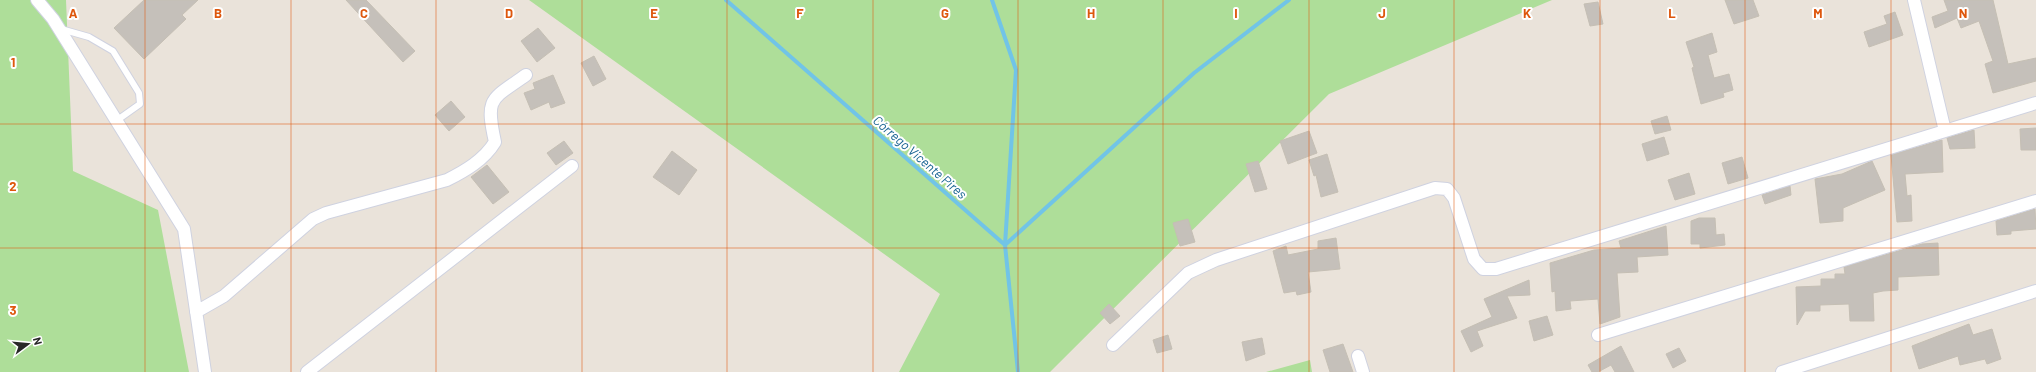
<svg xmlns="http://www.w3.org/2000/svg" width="2036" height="372" font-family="Barlow,sans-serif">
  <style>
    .green { fill: #aede99 }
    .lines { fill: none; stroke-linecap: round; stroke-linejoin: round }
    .stream { stroke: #71c4e7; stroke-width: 4 }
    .building { fill: #c5c0ba; stroke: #c5bfb4 }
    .service-casing { stroke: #cfd2e0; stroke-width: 8 }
    .minor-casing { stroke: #cfd2e0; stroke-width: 14 }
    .service { stroke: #fff; stroke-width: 6 }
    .minor { stroke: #fff; stroke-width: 12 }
    .grid { fill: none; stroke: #de570d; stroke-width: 1; stroke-opacity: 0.55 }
    .labels { text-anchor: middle; stroke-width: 4; stroke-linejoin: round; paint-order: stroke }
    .water-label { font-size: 13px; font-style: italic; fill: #146190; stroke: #fff }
    .grid-label { font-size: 13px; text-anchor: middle; font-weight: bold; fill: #de570d; stroke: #fff; stroke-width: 4; stroke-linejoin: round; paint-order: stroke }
  </style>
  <rect width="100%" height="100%" fill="#eae3da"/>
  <path class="green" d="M0,0H66L73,171L158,210L189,372H0Z
    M529,0H1552L1329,94L1050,372H899L940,294Z
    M1310,360L1312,372H1266Z"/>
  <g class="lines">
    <path class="stream" d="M726,0L1005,245L1018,372
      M992,0L1016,70L1005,245
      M1005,245L1194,73L1289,0"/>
  </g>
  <path class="building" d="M144,0H198L182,15L186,19L144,59L114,28Z
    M346,0H366L415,51L403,62Z
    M1725,0H1753L1759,16L1734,24Z
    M1944,0H1993L2008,64L2036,58V81L1993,93L1985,64L1993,61L1979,21L1961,28L1957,18L1935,28L1932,17L1948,11Z
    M1598,2L1603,24L1590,26L1584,4Z
    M1895,12L1903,35L1869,47L1864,32L1887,24L1884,16Z
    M538,28L555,48L537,62L521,41Z
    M1712,33L1717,52L1708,55L1714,78L1729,74L1733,90L1723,93L1724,97L1701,104L1692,68L1694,67L1686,42Z
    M594,56L606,79L593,86L581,63Z
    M553,75L565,103L551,108L549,102L531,110L524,93L535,89L533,83Z
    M451,101L465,117L449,131L435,115Z
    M1667,116L1671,130L1655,134L1651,121Z
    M2036,128V150H2021L2020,129Z
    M1974,130L1975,148L1950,149L1947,138Z
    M1309,131L1317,153L1288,164L1280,141Z
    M1664,137L1669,154L1647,161L1642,144Z
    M1942,140L1943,172L1905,174L1907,196L1911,195L1912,221L1897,222L1891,155Z
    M564,141L573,153L556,165L547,153Z
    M672,151L697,170L679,195L653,177Z
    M1327,154L1338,192L1321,197L1316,175L1314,176L1309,160Z
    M1742,157L1748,178L1728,184L1722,163Z
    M1258,161L1267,189L1255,192L1246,164Z
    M1872,161L1885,190L1843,208V221L1820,223L1815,179L1842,174Z
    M487,165L509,192L493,204L471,177Z
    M1689,173L1695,194L1675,200L1668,180Z
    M1790,186L1791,195L1765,204L1762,195Z
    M2035,209L2036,229L2011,231V234L1997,235L1996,221Z
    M1699,218H1715L1716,235L1724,234L1725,245L1700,248V244H1691V221Z
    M1188,219L1195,242L1180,246L1173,223Z
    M1666,226L1668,255L1637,257L1638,272L1617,273L1620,317L1600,324L1598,299L1570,301L1571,309L1556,311L1555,291L1552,292L1550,263L1594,250L1621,248L1619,241Z
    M1336,238L1340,269L1308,272L1311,292L1297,295L1296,291L1284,293L1273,251L1286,246L1288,255L1318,249V241Z
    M1938,243L1939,275L1898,277V290L1883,291L1873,293L1874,321H1850L1849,304L1820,305V311H1805L1797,325L1796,287L1821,286V279H1835V274H1845L1844,267L1922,244Z
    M1529,280L1530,295L1507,296L1517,318L1477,331L1483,346L1471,352L1461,331L1492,317L1484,299Z
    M1109,304L1120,316L1110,324L1100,313Z
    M1547,316L1553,335L1534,341L1529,321Z
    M1969,324L1973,335L1992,329L2001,359L1987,364L1985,359L1960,365L1958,356L1919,369L1912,346Z
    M1168,335L1172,349L1157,353L1153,340Z
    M1262,338L1265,354L1246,361L1242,342Z
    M1343,344L1353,372H1330L1323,350Z
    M1621,346L1634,372H1615L1611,365L1598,372H1592L1588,365Z
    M1679,348L1686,361L1673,368L1666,354Z"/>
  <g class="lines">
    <g class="service-casing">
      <path id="service" d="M61,29L89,37L113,51L139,93L140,104L116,121"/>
    </g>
    <g class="minor-casing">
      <path id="minor" d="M37,0L53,19L184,229L205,372
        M1914,0L1945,131
        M196,312L224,296L313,219L326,213L447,180C465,171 484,160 495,142C485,97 491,100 526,75
        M1598,335L2036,201
        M1113,345L1188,273L1216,260L1435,188L1447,189L1454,198L1474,259L1483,269H1496L2036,103
        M1358,356L1363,372
        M307,372L572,166
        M1782,372L2036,291"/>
    </g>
    <use href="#service" class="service"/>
    <use href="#minor" class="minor"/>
  </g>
  <path class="grid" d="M145,0V372M291,0V372M436,0V372M582,0V372M727,0V372M873,0V372M1018,0V372M1163,0V372M1309,0V372M1454,0V372M1600,0V372M1745,0V372M1891,0V372M0,124H2036M0,248H2036"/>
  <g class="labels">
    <g class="water-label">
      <text transform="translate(920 157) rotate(41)" y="5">Córrego Vicente Pires</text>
    </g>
  </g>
  <g class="grid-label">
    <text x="73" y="18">A</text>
    <text x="218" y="18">B</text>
    <text x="364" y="18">C</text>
    <text x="509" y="18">D</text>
    <text x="654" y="18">E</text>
    <text x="800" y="18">F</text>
    <text x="945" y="18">G</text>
    <text x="1091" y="18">H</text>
    <text x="1236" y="18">I</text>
    <text x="1382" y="18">J</text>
    <text x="1527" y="18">K</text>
    <text x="1672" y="18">L</text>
    <text x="1818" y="18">M</text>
    <text x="1963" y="18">N</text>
    <text x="13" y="67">1</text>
    <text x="13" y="191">2</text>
    <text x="13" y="315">3</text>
  </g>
  <g transform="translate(28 344) rotate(74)" stroke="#ffffff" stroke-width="3" paint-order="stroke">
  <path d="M0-3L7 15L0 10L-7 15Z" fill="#282828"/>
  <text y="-6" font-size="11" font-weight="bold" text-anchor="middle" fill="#282828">N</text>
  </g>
</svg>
